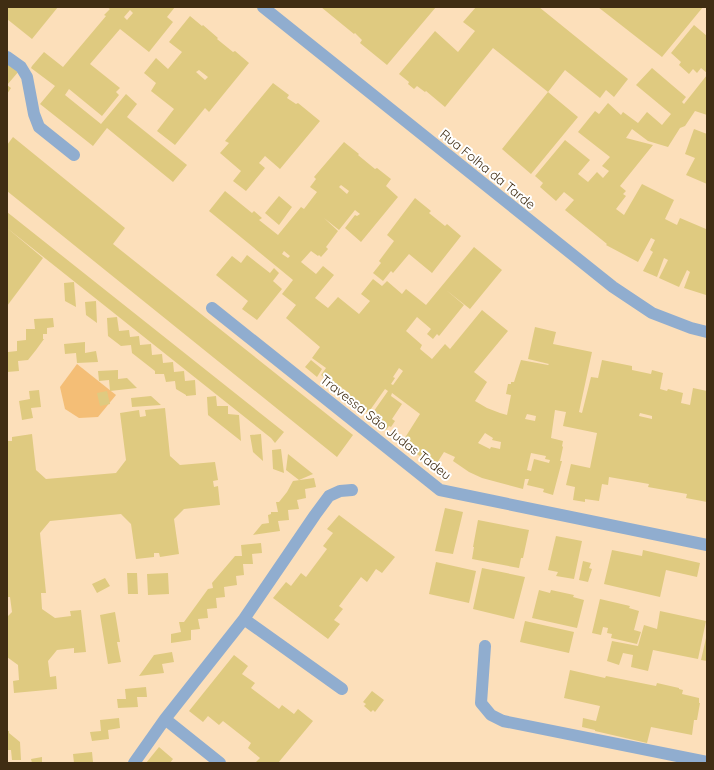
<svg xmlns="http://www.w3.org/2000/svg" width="714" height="770" font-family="Quicksand,sans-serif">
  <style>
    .green { fill: #f4be76 }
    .building { fill: #dfca80; fill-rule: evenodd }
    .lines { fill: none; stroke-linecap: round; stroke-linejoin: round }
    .service { stroke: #90adcf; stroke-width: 12 }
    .minor { stroke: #90adcf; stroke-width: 12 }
    .labels { text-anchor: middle; stroke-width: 4; stroke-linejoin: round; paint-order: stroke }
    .street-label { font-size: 13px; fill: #402d13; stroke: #fff }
  </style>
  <rect width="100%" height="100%" fill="#fcdfba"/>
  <path class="green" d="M77,364L116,395L98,417L79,418L65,409L60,387Z"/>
  <path class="building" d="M7,7H58L32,39L7,19Z
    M107,7H175L167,17L173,22L149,52L120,29L90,64L120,88L116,92L119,95L102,116L69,89L65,95L101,124L126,94L137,104L127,117L187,165L173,182L107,128L93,146L40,104L55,86L31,68L32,66L44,52L63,67L106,16L104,15L110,9ZM130,10L133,13L127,20L124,17Z
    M321,7H436L387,65L360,43L362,40L355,33L354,34Z
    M476,7H539L628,79L614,97L606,90L600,98L565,70L548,92L493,48L445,107L426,91L425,92L417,86L414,89L408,84L409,82L399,74L435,31L458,52L475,31L463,22Z
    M598,7H703L662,57Z
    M190,16L202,26L203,25L218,38L217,39L233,52L235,51L249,63L209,112L205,108L175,145L157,131L174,109L151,91L156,83L144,73L156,58L168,69L182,52L169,42ZM199,70L208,77L205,80L196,72Z
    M694,25L707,36V73L701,68L697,73L693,69L689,74L679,65L681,62L671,53Z
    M7,61L19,71L7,85L11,88L7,94Z
    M652,68L686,97L682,102L684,104L707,75V115L695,111L685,126L680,128L668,147L648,141L632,129L626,138L653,145L620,186L626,191L623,194L626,196L616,209L624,215L642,184L674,200L665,219L677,225L680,218L706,229L707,226L706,295L684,288L690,272L687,270L679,287L659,278L668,260L664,258L657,277L643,271L653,252L650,250L655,240L651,238L638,262L606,245L607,244L565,210L574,200L564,192L556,201L540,187L543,183L535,176L565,140L590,160L578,174L588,182L597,172L603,178L609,171L602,166L610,157L578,132L595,111L599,114L608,103L621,115L623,112L638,123L647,112L662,125L671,114L636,85Z
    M273,83L289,95L287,98L296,104L298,103L320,121L280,169L265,156L259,163L265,168L246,191L233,181L241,171L220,153L229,143L225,141Z
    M548,92L578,117L531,174L502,149Z
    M694,129L707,134V184L686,175L695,158L685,154Z
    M13,137L125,228L113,244L353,435L337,457L7,191V145Z
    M344,142L359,154L358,155L375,169L377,168L391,179L386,186L398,197L361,242L345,228L355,215L357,216L360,214L355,210L339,230L324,218L338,231L326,247L328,249L321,257L319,255L318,256L311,251L301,262L316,274L323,266L334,275L315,298L328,308L338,297L359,314L370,301L361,294L373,279L382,286L387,281L402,294L406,289L426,305L474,247L502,270L470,309L446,290L464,305L439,336L437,334L433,339L427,334L431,329L417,317L406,331L422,345L420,349L432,359L445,344L450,349L482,310L508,331L474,372L487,382L475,401L487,408L500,413L507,415L511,395L506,394L508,384H511V382H514L521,360L548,365L549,364L528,359L535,327L556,332L553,344L592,352L579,412L582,413L591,377L598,378L602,360L632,366V370L651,374L652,370L663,373L660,389L667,391L668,389L683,393L681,403L690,405L693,388L707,391V502L686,498L687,494L648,487L649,484L609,477L608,485L602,484L599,501L585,499V502L573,500L575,487L566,485L571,464L590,468L597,433L563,426L566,412L555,410L551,438L563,441L562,446L563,447L560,461H562L553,495L543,492L544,489L527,485L529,479H525L523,489L482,478L469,472L453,461L455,457L444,452L437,463H436L434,465L401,444L420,414L392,393L391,396L402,404L392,419L395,421L391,427L389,426L386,430L369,418L388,391L385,389L368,413L347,396L349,393L342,388L340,390L321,375L326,368L312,358L320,347L286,318L296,305L282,294L293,280L209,211L225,191L252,213L254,211L262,218L259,220L278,235L301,207L304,209L317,192L310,187L316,179L314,177ZM341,185L349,191L347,194L339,187ZM284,251L290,256L288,258L282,254ZM399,368L403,371L393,385L391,384L395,378L393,377ZM640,413L652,416V419L639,416ZM527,414L536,416L535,421L525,419ZM485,433L493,438L492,440L501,442L500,449L491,447L490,449L478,443ZM531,453L546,456L545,459L550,460L549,463L534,459L531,471L527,470Z
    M279,196L292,207L279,225L265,213Z
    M415,198L431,211L429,213L445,226L447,224L461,236L432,273L409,254L393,273L391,271L383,281L373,273L381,263L379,261L394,241L387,235Z
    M7,212L284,432L275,443L271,438L7,228Z
    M7,228L43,258L7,306Z
    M247,255L270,273L274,268L279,273L273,281L282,289L257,320L242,309L248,301L216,275L232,256L241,263Z
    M74,282L76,307L65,301L64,283Z
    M96,301L97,323L86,315L85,302Z
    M117,317L119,331L129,330L130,337L139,336L140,345L151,344L152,355L162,354L163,363L173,362L174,372L184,371L185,381L195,380L196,395L186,396V395L176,389L175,381L166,382L164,374H155V371L132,353L131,345L121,346L108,336L107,318Z
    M53,318L54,327L47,328V334H43V339H44L36,350L28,360L18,361L19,371L7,372V362H8V352L17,351V341L26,340V329H35L34,319Z
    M85,342V353L96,351L98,362L77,363L76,353L65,354L64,344Z
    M311,360L322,369L317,377L305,367Z
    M118,370V379L127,378L137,388L110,391L109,380L99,381L98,371Z
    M39,390L41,407L31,408L33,418L22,420L19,401L30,399L29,391Z
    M107,391L110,404L100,406L97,393Z
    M151,396L161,405L132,407L131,398Z
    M216,396L217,406H228V414L239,415L241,441L208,415L207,397Z
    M165,408L170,456L180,465L215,462L218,480L213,481L214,487L218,486L220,505L184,509L174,519L179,554L160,557L159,553H154V557L136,559L131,524L121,514L50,521L40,533L46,593H41L42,609L55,618L71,616L70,611L81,610L86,652L74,653V648L57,650L48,661L50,677L56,676L57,689L14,693L13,681L19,680L18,665L7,657V617L12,612L10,597H7V441H12V437L32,434L36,470L46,479L116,473L126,460L120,413L139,410L140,417L146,416L145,410Z
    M261,434L263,461L253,452L250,435Z
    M281,449L284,473L273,469L272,450Z
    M288,454L313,474L299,480L286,470Z
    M314,478L316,487L305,489L306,498L297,500L299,509L288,510L289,520L278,521L280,531L253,535L262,524L269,523L268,515L271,514V512H278L276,502H279L287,492L293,481Z
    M445,508L463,512L453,554L435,551Z
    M339,515L395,557L382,573L376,569L367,582L361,577L339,606L343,609L334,620L340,624L328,639L273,598L286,582L291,586L301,573L306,577L327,549L323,546L333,533L327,529Z
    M478,520L529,530L523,558H521L519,568L472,559L474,547H473Z
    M556,536L582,541L574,579L556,576L558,572L548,570Z
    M261,543L262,553L252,554L253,564H243L244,575L236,576L237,585L224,587L225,597L216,598L217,608L207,609L208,618L198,619L200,629L191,630V640L171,643V634L181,632L179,622H184L208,589L213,588L212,583L235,556H242L241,545Z
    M612,550L642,556L643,550L700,563L697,577L666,570L660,597L604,584Z
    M583,561L591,563L589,568L592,569L588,582L579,580Z
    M436,562L476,571L469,603L429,594Z
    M482,568L525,577L514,619L473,609Z
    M127,573H137L138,594H128Z
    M168,573L169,594L148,595L147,574Z
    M105,578L110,586L97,593L92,584Z
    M539,590L550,593L551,590L574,595L573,597L584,600L577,628L532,618Z
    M600,599L630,606L629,608L639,611L634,630L641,632L637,644L611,638L612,634L607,633L608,628L603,627L601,635L592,633Z
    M660,611L706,621L698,659L653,650L648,671L631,667L633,655L623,653L619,665L607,661L612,641L638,646L644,625L657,629Z
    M115,612L120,642H117L121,662L108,664L100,615Z
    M525,621L574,632L569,653L520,642Z
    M706,638H707V661L701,660Z
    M172,652L174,662L162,664L164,673L139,676L154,655Z
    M234,655L248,666L242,674L255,683L251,688L279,709L282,705L294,714L298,709L313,721L278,763H255L260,758L248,748L251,743L223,721L219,725L208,716L203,722L189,711Z
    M570,670L605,678L606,676L656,686L657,683L679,688V689L683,690L682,694L699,698V703H700L697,720H694L692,735L651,727L647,743L595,731V730L582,727L583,718L596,721L600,706L564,698Z
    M146,687L147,697H137L138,707L118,708L117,699H126L125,689Z
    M372,691L384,700L375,712L373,710L371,712L364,706L366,704L363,702Z
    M119,718L120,728L108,730L109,739L92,741L90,732L101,731L100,720Z
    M7,731H9V733L20,742L21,760H12L11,750H7Z
    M159,747L173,759L170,763H146Z
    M92,752L93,762L74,763L73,754Z
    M42,757V763H32L31,759Z"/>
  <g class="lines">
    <path class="service" d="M244,619L342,689
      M485,646L481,703L491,715L503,721L707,762
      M165,719L220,763
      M134,763L165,719L244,619L315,515L329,496L340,491L352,490"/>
    <path class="minor" d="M263,7L613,287L652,313L691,328L707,332
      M7,57L21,67L27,77L34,114L39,127L74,155
      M212,308L440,490L707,545"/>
  </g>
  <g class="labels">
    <g class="street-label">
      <text transform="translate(488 169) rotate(39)" y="5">Rua Folha da Tarde</text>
      <text transform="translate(386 427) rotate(38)" y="5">Travessa São Judas Tadeu</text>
    </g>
  </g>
  <rect width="714" height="770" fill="none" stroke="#402d13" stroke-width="16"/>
</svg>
